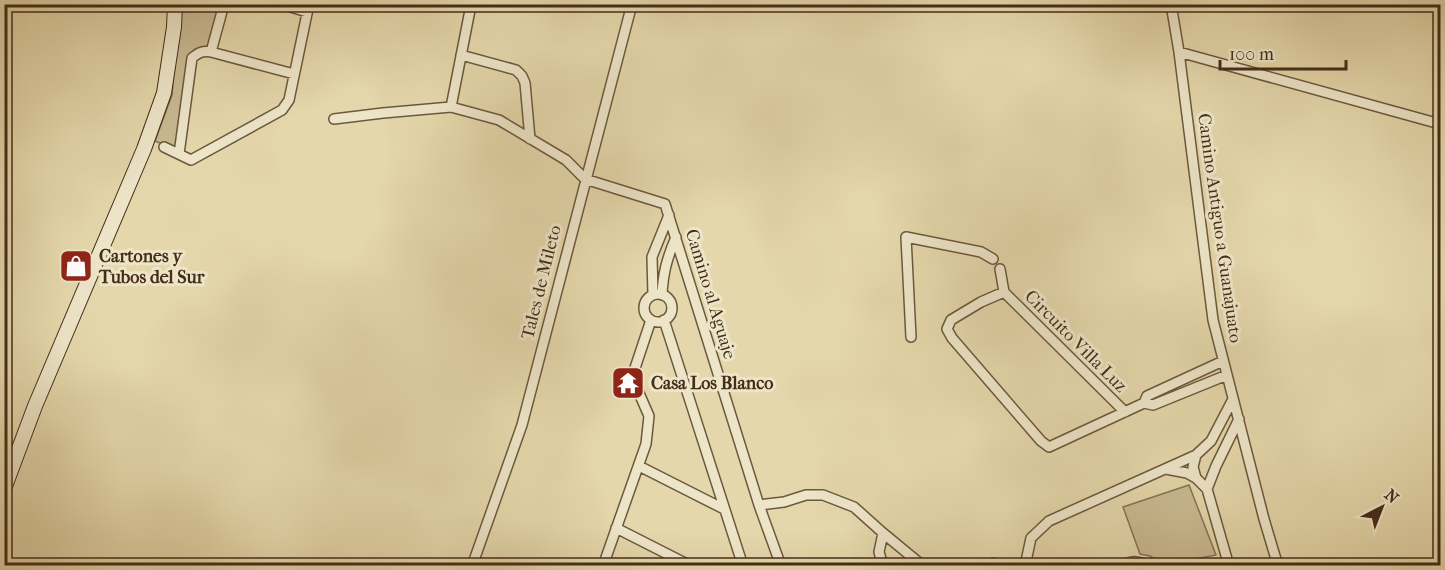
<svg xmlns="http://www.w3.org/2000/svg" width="1445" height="570" font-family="'IM FELL French Canon',serif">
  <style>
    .green { fill: #c9ba92; stroke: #877456; stroke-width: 1.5 }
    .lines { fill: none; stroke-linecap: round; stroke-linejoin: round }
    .street-casing { stroke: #6d583e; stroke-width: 12 }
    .secondary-casing { stroke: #452d19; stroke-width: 16 }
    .street { stroke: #ede5c8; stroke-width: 9 }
    .secondary { stroke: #ede5c8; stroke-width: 14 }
    .labels { text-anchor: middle; stroke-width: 6; stroke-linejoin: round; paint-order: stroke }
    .street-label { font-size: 18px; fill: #452d19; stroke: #ede5c8 }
    .poi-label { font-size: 18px; font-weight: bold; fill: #452d19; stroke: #ede5c8; text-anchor: start }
  </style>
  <rect width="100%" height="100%" fill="#e4d7ab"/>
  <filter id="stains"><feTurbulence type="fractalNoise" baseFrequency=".00333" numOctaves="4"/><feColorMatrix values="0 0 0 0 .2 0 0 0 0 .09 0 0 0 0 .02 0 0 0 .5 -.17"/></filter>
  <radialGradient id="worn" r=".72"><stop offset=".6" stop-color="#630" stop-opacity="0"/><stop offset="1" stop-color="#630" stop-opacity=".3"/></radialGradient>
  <path class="green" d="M180,5H221L209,49L191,56L177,150L155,141L172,95Z
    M1189,485L1216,555L1164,565L1150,556L1140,554L1123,507Z"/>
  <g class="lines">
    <g class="street-casing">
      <path id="street" d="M281,4L307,12
        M1171,4L1179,52L1213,320L1264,519L1278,566
        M211,52L294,74
        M1179,52L1440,124
        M461,55L516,70L522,76L525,83L530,139
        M451,107L471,5
        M334,119L383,113L451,107L499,120L566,160L585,179L665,204L759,505L781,566
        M164,147L191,160L282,110L289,100L309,4
        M179,154L192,58C198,53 203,50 211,52L224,4
        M1000,269L1004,292L1125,412
        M1004,292L981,302L951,320L947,329L952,338L1041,441L1049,447L1144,403L1153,405L1227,375
        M644 308a14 14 0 1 1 28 0a14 14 0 1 1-28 0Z
        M653,295L652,257L669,215
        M662,295C663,273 667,258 676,237
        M664,320L743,566
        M911,337L906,237L981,252L993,259
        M1144,403L1147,396L1223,361
        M639,466L724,509
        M1166,469L1187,473L1196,478L1207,489L1229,566
        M1196,478L1193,467L1196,455
        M1207,489L1216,466L1239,419
        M759,505L784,502L806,495H823L854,507L883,533L923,566
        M616,528L691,566
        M993,563L996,566
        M472,566L522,425L632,4
        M603,566L646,444L649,416L632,377L651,320
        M883,566L879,552L883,533
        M1025,566L1031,538L1049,521L1196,455L1211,441L1233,399
        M1122,566C1132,560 1140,561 1150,566"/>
    </g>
    <g class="secondary-casing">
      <path id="secondary" d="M4,489L35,406L144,149L164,93L174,27L175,4"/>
    </g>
    <use href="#street" class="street"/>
    <use href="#secondary" class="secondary"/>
  </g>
  <defs>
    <g id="shop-square" transform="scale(1.725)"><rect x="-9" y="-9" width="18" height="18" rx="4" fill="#8f2418" stroke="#ede5c8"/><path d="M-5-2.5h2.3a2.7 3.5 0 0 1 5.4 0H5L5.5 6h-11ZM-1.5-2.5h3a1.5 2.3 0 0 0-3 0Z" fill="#fff"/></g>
    <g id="temple-square" transform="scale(1.725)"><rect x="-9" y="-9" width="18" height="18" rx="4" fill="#8f2418" stroke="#ede5c8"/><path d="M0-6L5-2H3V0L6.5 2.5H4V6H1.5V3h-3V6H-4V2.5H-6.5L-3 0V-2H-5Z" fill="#fff"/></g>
  </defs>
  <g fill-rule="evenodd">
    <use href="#shop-square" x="76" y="266"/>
    <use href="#temple-square" x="628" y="383"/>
  </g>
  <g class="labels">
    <g class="street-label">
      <text transform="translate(1220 228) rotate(82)" y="6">Camino Antiguo a Guanajuato</text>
      <text transform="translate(541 282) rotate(-76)" y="6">Tales de Mileto</text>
      <text transform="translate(711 294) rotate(73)" y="6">Camino al Aguaje</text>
      <text transform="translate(1076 341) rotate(45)" y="6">Circuito Villa Luz</text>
    </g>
    <g class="poi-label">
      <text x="99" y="262">Cartones y<tspan x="99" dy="21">Tubos del Sur</tspan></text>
      <text x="651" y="389">Casa Los Blanco</text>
    </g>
  </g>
  <rect width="1445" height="570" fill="none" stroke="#e4d7ab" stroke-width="24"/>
  <rect x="6" y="6" width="1433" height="558" fill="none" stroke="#452d19" stroke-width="3"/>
  <rect x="12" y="12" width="1421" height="546" fill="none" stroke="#452d19" stroke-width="1.5"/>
  <g transform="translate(1382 507) rotate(42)" stroke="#ede5c8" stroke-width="4.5" paint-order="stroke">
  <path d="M0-4.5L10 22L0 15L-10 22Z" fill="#452d19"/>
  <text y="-9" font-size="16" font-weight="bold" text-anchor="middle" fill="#452d19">N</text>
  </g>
  <path d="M1220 60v9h126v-9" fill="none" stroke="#452d19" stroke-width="3"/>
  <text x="1229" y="60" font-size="18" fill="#452d19" stroke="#ede5c8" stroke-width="4.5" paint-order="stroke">100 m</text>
  <rect width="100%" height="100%" filter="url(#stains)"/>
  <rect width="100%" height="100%" fill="url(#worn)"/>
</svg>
